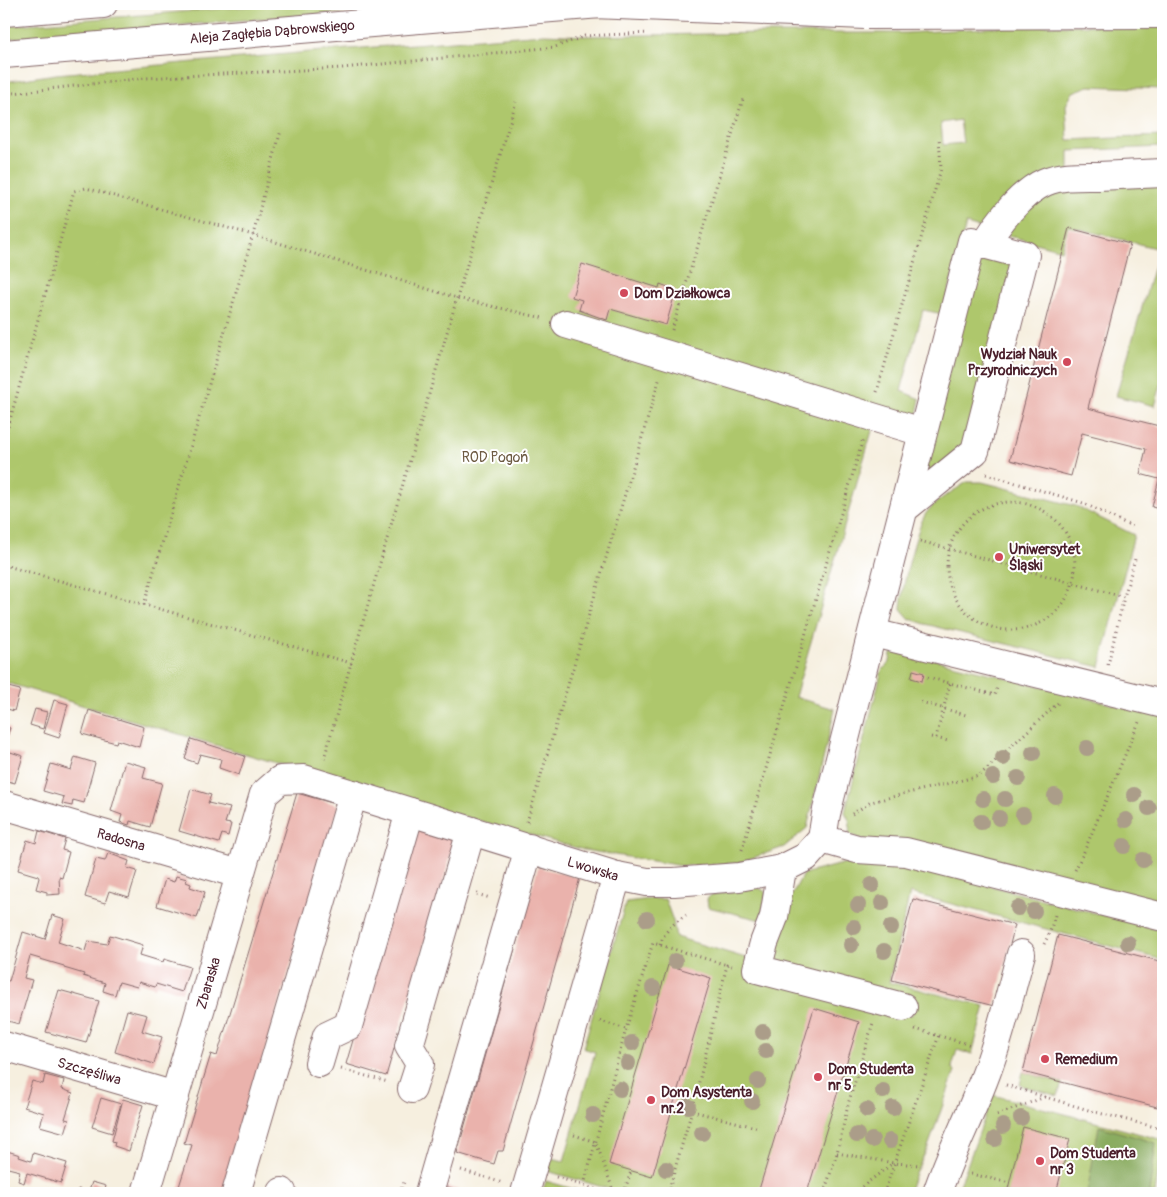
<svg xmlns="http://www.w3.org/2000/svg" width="1167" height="1197" font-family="Pangolin,sans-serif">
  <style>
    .green { fill: #aec76c; stroke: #7c734c; fill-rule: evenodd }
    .forest { fill: #8aac60; stroke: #6a6646 }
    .building { fill: #eab2ac }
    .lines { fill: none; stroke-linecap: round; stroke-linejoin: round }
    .minor-casing { stroke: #86686a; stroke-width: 30 }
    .major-casing { stroke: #86686a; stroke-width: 30 }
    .path { stroke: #86686a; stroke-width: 3; stroke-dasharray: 1 4; stroke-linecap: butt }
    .minor { stroke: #fff; stroke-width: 28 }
    .major { stroke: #fff; stroke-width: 28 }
    .tree { fill: #ab9d89 }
    .poi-dot { fill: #d1495b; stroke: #fff; stroke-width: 2 }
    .labels { text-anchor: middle; stroke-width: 4; stroke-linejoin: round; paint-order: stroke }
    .street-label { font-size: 14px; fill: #4a1f2b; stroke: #fff }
    .poi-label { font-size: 14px; font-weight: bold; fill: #4a1f2b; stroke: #fff; text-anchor: start }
    .park-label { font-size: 14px; fill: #6d5a42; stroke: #fff }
  </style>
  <rect width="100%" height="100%" fill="#fff"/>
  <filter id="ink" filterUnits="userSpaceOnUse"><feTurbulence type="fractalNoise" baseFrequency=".02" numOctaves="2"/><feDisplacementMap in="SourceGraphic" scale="10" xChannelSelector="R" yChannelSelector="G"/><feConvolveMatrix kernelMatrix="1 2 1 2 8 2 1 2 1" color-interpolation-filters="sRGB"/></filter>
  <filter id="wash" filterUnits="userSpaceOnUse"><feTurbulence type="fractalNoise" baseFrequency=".0096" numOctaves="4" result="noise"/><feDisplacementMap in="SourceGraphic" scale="20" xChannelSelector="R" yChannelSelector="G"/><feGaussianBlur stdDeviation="1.12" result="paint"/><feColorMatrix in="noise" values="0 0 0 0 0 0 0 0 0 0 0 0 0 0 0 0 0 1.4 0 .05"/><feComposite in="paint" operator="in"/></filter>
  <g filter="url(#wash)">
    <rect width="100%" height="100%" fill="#f6efdf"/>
    <path class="green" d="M279,4H449L4,39V26Z
      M1029,25L1163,26V89L1089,86L1073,92L1066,105L1068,140L1163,136V147L1069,151V184L1163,183V378L1155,406L1116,396L1159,249L1068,226L1061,250L966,224L943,314L923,310L901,391L920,399L915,424L876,417L795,697L835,709L807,828L784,847L738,863L683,866L584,850L320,776L4,682V82L56,74L310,52L544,34L585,36L766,33H907ZM960,120L963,143L943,145L941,123Z
      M996,257L1015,268L971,442L924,478L971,272L984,259Z
      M967,482H982L1076,506L1134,535L1100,667L925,624L910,619L901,609C901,592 916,526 927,512C937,499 954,491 967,482Z
      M900,651L1163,717V904L863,840L849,834L850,822L845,812L882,670L890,662L891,654Z
      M857,860L907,864L1163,931V960L910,893L889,982L985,1006L972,1054L957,1050L952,1067L955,1071L928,1147L914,1176L908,1193H623L547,1171L551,1158L564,1161L595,1052L583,1048L626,902L650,899H665L673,921L676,937L749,959L912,1015L916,1001L783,969L771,950L787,904L803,874Z
      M757,887L766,892L761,920L708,907L707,899L711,895Z
      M1023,1072L1062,1083L1058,1096L1020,1085Z
      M993,1095L1163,1140L1155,1193H957Z
      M546,1181L587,1193H542Z"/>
    <path class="forest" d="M1099,1126L1156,1143L1149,1193H1087Z"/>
    <g id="blocks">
      <path class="building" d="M1069,228L1130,244L1088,408L1163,427V510L1152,507L1159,479L1140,474L1146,449L1082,433L1071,476L1010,460Z
        M582,264L659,288L660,284L676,290L666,325L610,309L607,320L579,310L582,300L572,297Z
        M913,670L924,673L922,681L911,678Z
        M4,686L20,690L14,711L4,708Z
        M54,700L68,704L59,738L44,733Z
        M35,709L47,712L43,729L30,725Z
        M89,710L144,727L139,747L117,740L116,743L82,734Z
        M4,726L10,728L4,746Z
        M191,739L245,756L239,775L219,768L221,759L200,754L197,763L185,759Z
        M4,750L23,756L15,783L4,780Z
        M75,757L95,763L84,803L73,800L72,806L62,804L64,797L43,791L51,764L71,770Z
        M125,761L146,767L143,778L162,783L150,827L130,821L129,825L120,822L122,815L111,811Z
        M191,789L211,795L208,803L230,808L225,823L231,824L228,836L222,834L219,843L179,831Z
        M297,793L339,805L222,1193H177L192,1145L184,1143L211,1054L217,1056Z
        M416,825L456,837L386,1076L346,1064Z
        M39,831L65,839L62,850L69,852L62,878L59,877L60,894L47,895V892L36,889L39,878L38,876L18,870L27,840L36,843Z
        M108,853L129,861L127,868L137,871L129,897L109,891L105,903L85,897L96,859L105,861Z
        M538,867L580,878L503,1151H498L494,1164L457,1153Z
        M176,876L187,879L186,882L191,884L190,887L205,892L197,918L157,906L165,879L174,882Z
        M913,899L1015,925L994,1006L892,980Z
        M52,915L65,919L58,942L85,951L88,941L107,944L110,935L143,945L140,955L163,962L164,959L190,967L182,992L156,984L155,987L139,982L137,987L119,982L115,995L103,991L105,983L83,976L84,974L64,968V966L30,956L24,978L32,980L19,1024L4,1020V980L9,981L23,932L45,939Z
        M1058,935L1163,962V1082L1157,1107L1023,1072Z
        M668,965L711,978L652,1177L609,1164Z
        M59,990L99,1001L86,1043L46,1032Z
        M814,1008L859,1022L807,1193H758Z
        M127,1010L147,1015L142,1031L162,1037L154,1064L115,1052Z
        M45,1075L64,1080L62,1089L73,1093L65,1119L69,1120L65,1133L40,1126L44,1113L24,1107L32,1081L43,1084Z
        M101,1098L121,1104L112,1133L92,1127Z
        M123,1099L143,1105L129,1151L114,1146L115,1142L112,1141Z
        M1023,1127L1070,1139L1056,1193H1007Z
        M4,1150L20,1155L19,1157L31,1161L33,1153L67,1163L61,1183L27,1173L24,1183L18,1181L20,1171L4,1167Z
        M92,1182L106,1186L104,1193H76L78,1189L89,1191Z
        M444,1186L469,1193H442Z"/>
    </g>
  </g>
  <g filter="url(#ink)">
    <use href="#blocks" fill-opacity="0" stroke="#86686a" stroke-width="1"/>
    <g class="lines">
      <g class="minor-casing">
        <g id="minor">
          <path d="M985,245C997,223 1022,192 1045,182C1061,175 1081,176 1098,176C1120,175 1142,174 1163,173"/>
          <path d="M566,324L922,432"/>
          <path d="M873,633L1163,704"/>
          <path id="s1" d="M4,805L239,874"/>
          <path d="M822,839L857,849L906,852L1163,917"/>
          <path d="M782,869L774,917L764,943L757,969L903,1007"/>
          <path id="s2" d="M4,1046L175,1096"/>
          <path d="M319,1063L327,1036L348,1026L410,812"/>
          <path d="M412,1089L420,1064L409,1046L471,831"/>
          <path id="s3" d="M146,1193L264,794L280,780L304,779L617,876L647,882H674L739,877L782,869L806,857L822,839L826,814C875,623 922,432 972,241L1025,255L975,451L905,508"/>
          <path d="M236,1193L353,794"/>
          <path d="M282,1193V1192"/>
          <path d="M429,1193L529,848"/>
          <path d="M525,1193L617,876"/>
          <path d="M937,1193C950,1154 969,1118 984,1079C1000,1039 1009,996 1021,954"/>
        </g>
      </g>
      <g class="major-casing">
        <g id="major">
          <path d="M593,4L865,15L1163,14"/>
          <path d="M4,12L103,4"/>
          <path id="s4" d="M4,54L600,4"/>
        </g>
      </g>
      <path class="path" d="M4,97L13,93L145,78L342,68L555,47L585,36L648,33
        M672,330L743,99
        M877,392L941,169L939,137
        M4,441L74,191L86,188L253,235L457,298L543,318
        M986,474L1083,503L1135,528
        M947 566a64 64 0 1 1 128 0a64 64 0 1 1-128 0Z
        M920,541L1124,597L1135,559
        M4,565L351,663L457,298L516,102
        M144,605L253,235L281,130
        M1108,665L1124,597
        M1162,668L1163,665
        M923,676L995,695L997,688
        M921,702L966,715
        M931,737L936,738L950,683
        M936,738L948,741
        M324,759L351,663
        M852,814L871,802L979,776L1058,703
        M527,822L660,377
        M742,850L863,439
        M1075,870L1083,854L1139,722
        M477,894L490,898
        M1044,944L1050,932L1055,915
        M660,945C665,930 673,924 686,915
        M600,1021L626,1029
        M915,1029L971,1045
        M341,1069L388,1082
        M1006,1085L1095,1112L1163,1129
        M692,1111L759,1128
        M997,1115L1045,1097
        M574,1135L596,1142L614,1193
        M837,1153L894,1163L921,1165
        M461,1170L503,1183
        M971,1174L1010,1183
        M556,1177L607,1193
        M584,1185L626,1029L653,943L727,965
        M400,1193L404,1182
        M624,1193L631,1171
        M668,1193L693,1107L727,965L732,966
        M824,1193L837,1153L849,1101L873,1023
        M854,1193L893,1163
        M884,1193L939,1035
        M1162,1193L1163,1185"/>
      <use href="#minor" class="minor"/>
      <use href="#major" class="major"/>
    </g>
    <g class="tree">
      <circle cx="1087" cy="748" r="8"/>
      <circle cx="1033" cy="753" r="8"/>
      <circle cx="1003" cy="758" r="8"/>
      <circle cx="993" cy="777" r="8"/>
      <circle cx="1018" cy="778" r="8"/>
      <circle cx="1134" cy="795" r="8"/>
      <circle cx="1055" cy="796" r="8"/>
      <circle cx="983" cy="799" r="8"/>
      <circle cx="1005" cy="799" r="8"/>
      <circle cx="1149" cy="808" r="8"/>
      <circle cx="1023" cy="815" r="8"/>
      <circle cx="999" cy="818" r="8"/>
      <circle cx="1126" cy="820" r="8"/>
      <circle cx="981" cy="822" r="8"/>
      <circle cx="1124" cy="846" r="8"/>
      <circle cx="1143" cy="860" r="8"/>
      <circle cx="872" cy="885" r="8"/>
      <circle cx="882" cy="903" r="8"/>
      <circle cx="858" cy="905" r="8"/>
      <circle cx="1018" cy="908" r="8"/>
      <circle cx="1034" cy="911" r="8"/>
      <circle cx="647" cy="919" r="8"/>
      <circle cx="854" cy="927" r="8"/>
      <circle cx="891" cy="927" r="8"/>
      <circle cx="1128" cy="943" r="8"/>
      <circle cx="851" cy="945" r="8"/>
      <circle cx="884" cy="951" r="8"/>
      <circle cx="675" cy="961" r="8"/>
      <circle cx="653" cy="988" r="8"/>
      <circle cx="763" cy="1032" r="8"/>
      <circle cx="632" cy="1043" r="8"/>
      <circle cx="766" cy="1051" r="8"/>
      <circle cx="628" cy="1063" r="8"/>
      <circle cx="758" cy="1081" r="8"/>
      <circle cx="620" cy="1089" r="8"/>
      <circle cx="883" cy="1091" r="8"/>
      <circle cx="752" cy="1101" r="8"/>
      <circle cx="688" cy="1106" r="8"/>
      <circle cx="893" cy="1108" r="8"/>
      <circle cx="867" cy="1110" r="8"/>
      <circle cx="593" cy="1115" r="8"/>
      <circle cx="1021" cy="1118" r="8"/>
      <circle cx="1003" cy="1126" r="8"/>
      <circle cx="702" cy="1133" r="8"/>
      <circle cx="857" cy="1135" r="8"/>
      <circle cx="995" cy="1139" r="8"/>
      <circle cx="872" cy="1140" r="8"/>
      <circle cx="890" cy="1141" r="8"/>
      <circle cx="666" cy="1169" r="8"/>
    </g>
  </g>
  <g class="poi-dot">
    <circle cx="624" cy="293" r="5"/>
    <circle cx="1067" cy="362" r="5"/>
    <circle cx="999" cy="557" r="5"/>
    <circle cx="1045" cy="1059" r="5"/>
    <circle cx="818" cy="1077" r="5"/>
    <circle cx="651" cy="1100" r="5"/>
    <circle cx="1040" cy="1161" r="5"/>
  </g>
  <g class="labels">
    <g class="street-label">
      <text dy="5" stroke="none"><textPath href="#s4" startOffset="269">Aleja Zagłębia Dąbrowskiego</textPath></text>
      <text dy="5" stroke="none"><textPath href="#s1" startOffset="122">Radosna</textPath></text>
      <text dy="5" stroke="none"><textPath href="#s3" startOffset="764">Lwowska</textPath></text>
      <text dy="5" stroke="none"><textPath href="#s3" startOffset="219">Zbaraska</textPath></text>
      <text dy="5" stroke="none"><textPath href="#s2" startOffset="89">Szczęśliwa</textPath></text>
    </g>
    <g class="poi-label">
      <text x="634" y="298">Dom Działkowca</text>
      <text x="1057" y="359" text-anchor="end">Wydział Nauk<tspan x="1057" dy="16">Przyrodniczych</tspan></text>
      <text x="1009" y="554">Uniwersytet<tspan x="1009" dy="16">Śląski</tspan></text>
      <text x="1055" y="1064">Remedium</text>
      <text x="828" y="1074">Dom Studenta<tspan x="828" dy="16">nr 5</tspan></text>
      <text x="661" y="1097">Dom Asystenta<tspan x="661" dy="16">nr.2</tspan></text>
      <text x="1050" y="1158">Dom Studenta<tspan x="1050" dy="16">nr 3</tspan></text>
    </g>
    <g class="park-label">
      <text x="495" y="462">ROD Pogoń</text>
    </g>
  </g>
  <rect width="1167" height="1197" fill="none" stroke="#fff" stroke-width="20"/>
</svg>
